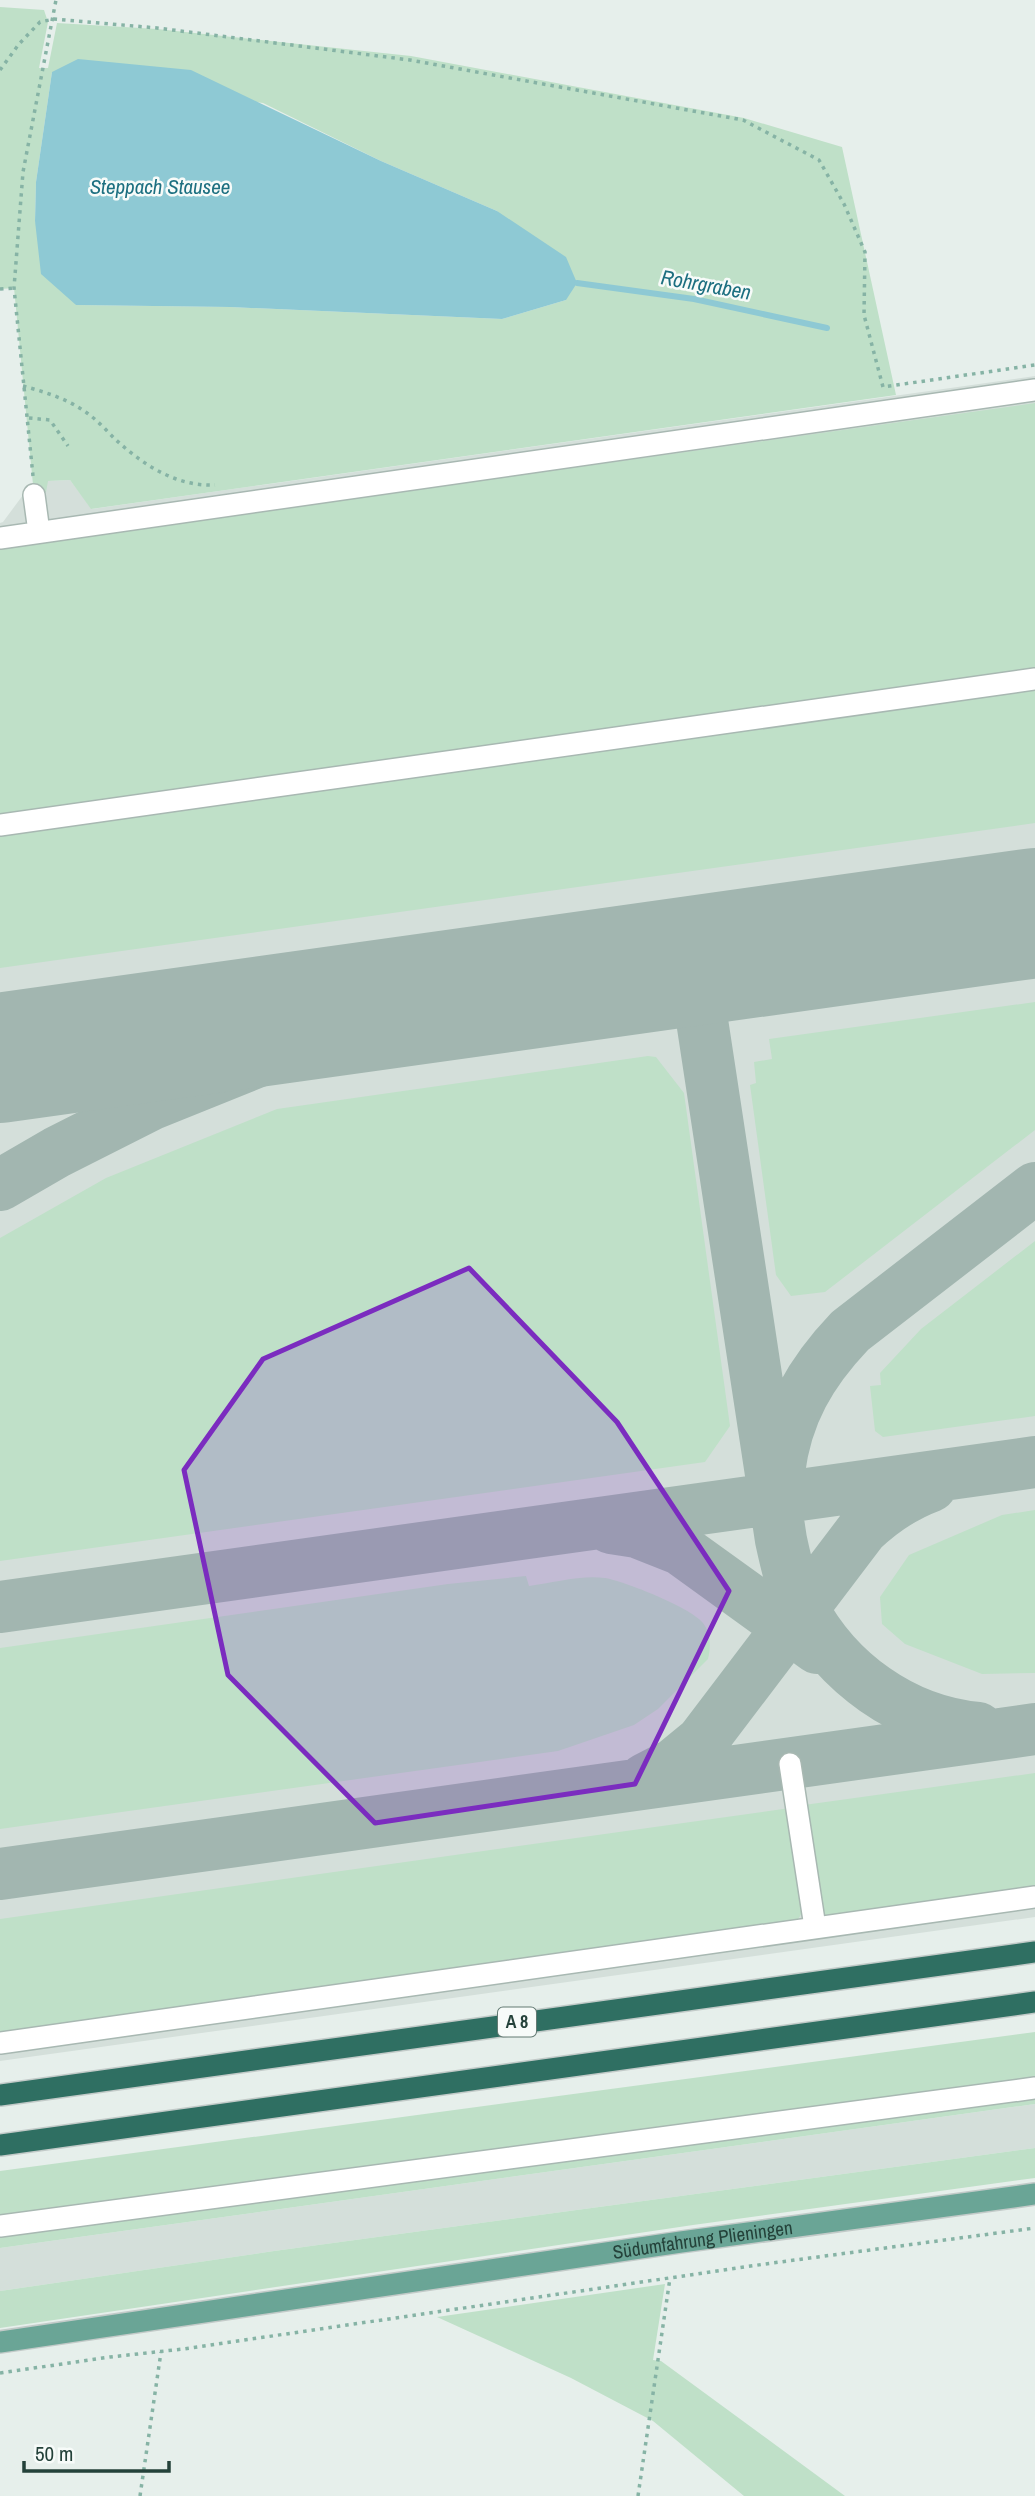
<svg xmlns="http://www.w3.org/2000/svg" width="1035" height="2496" font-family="'Archivo Narrow',sans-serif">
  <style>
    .built { fill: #d4dfda }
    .green { fill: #bfe0c8; fill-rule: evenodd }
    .water { fill: #8ec9d4 }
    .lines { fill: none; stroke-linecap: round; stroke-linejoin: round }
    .stream { stroke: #8ec9d4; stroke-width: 6 }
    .taxiway { stroke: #a2b6b0; stroke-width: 52 }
    .runway { stroke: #a2b6b0; stroke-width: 130 }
    .minor-casing { stroke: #a8b8b2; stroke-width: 24 }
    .major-casing { stroke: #c2cac8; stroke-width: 24 }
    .highway-casing { stroke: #c2cac8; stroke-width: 24 }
    .path { stroke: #86b3a5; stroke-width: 3.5; stroke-dasharray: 3.5 5; stroke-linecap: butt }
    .minor { stroke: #fff; stroke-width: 21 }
    .major { stroke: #6aa596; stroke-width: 21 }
    .highway { stroke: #2f6f62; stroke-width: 21 }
    .marked { fill: #7b2cbf; fill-opacity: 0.2; stroke: #7b2cbf; stroke-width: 5; stroke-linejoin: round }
    .labels { text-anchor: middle; stroke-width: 5; stroke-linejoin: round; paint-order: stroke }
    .shield { fill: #f7fbf9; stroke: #637a73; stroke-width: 2 }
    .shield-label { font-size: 18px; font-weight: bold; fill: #24423a }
    .street-label { font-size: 19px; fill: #24423a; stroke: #f7fbf9 }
    .water-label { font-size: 21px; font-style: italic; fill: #1c6f80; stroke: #f7fbf9 }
  </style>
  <rect width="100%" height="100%" fill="#e6efeb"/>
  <path class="built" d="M1035,376V1917L0,2061V523L3,522L23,495H34L47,481L70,480L92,509Z
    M1035,2104V2148L274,2251L0,2291V2248Z"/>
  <path class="green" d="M0,7L44,10L48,22L39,68H48L57,23L157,29L411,56L744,118L842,147L896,395L91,509L70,480L48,481L46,492L34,495L14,288L0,289ZM52,72L263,103L381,161L497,211L566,300L502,319L230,307L76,305L35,221L36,182Z
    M1035,403V675L0,820V548Z
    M1035,683V823L0,968V829Z
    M1035,1002V1130L825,1292L791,1296L776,1275L750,1085L756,1083L754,1062L772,1059L769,1039Z
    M648,1056L656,1057L684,1093L730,1426L705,1462L0,1561V1238L106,1178L277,1109Z
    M1035,1241V1416L883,1437L875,1431L870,1386L881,1385L880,1373L921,1329Z
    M1035,1510V1673L982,1674L905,1644L882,1624L880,1597L909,1555L1002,1515Z
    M526,1576L529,1586C553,1583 580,1575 605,1578C624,1581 692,1608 703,1623C711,1633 711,1647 708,1659L658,1709L634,1725L558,1751L0,1829V1648L448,1584Z
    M1035,1773V1892L828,1919L822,1915L804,1805Z
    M790,1808L804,1909L796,1923L0,2037V1919Z
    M1035,2032V2104L0,2248V2171Z
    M1035,2148V2178L693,2225L0,2328V2291L274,2251Z
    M665,2284L653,2360L661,2361L845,2496H744L653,2421L571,2378L437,2317Z"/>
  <path class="water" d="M78,59L191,70L381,161L497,211L566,257L577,283L566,300L502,319L230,307L76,305L41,274L35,221L36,182L52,72Z"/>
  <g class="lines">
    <path class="stream" d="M577,283L694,299L827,328"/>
    <path class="taxiway" d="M693,961L781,1540C786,1563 791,1586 802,1607C837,1673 903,1721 978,1728
      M0,1185L57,1152L150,1105L269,1057L385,1004
      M779,1472C786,1414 811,1372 850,1331L1035,1188
      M611,1528L637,1532L680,1549L817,1648
      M0,1607L1035,1462
      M645,1779L674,1764L702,1741L862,1530C883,1510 904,1496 931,1486
      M0,1874L1035,1729"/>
    <path class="runway" d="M0,1058L1035,913"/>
    <g class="minor-casing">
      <path id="minor" d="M34,495L39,532
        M0,538L1035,390
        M0,825L1035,679
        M790,1764L815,1927
        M0,2043L1035,1897
        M0,2226L1035,2088"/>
    </g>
    <g class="major-casing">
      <g id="major">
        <path id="s1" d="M0,2342L681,2242L1035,2194"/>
      </g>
    </g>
    <g class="highway-casing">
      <path id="highway" d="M0,2095L1035,1952
        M0,2145L1035,2002"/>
    </g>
    <path class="path" d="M0,70L19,44L40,22L54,19L157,28L410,60L743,120L819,160L844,204L865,252L864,315L883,387L1035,365
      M0,289L14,288
      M23,386C45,392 68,399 87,413C97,420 106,430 115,439C142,464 176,487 215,485
      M29,418L50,420L68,446
      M33,476L14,288L23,172L56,0
      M0,2373L110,2357L183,2349L765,2264L1035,2228
      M140,2496L161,2352
      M638,2496L670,2278"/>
    <use href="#minor" class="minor"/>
    <use href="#major" class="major"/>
    <use href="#highway" class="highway"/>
  </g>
  <path class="marked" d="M469,1268L617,1422L729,1591L635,1784L375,1823L228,1675L184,1470L263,1359Z"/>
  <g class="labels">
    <rect class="shield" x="498" y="2007.5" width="38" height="29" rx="5"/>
    <g class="shield-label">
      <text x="517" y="2028">A 8</text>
    </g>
    <g class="street-label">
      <text dy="7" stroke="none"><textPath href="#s1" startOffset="710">Südumfahrung Plieningen</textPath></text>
    </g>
    <g class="water-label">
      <text x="160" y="194">Steppach Stausee</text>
      <text transform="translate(706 285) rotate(10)" y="7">Rohrgraben</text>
    </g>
  </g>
  <path d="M24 2461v10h145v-10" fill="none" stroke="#24423a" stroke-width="3.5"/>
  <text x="35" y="2461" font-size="21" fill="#24423a" stroke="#f7fbf9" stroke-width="5" paint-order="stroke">50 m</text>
</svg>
